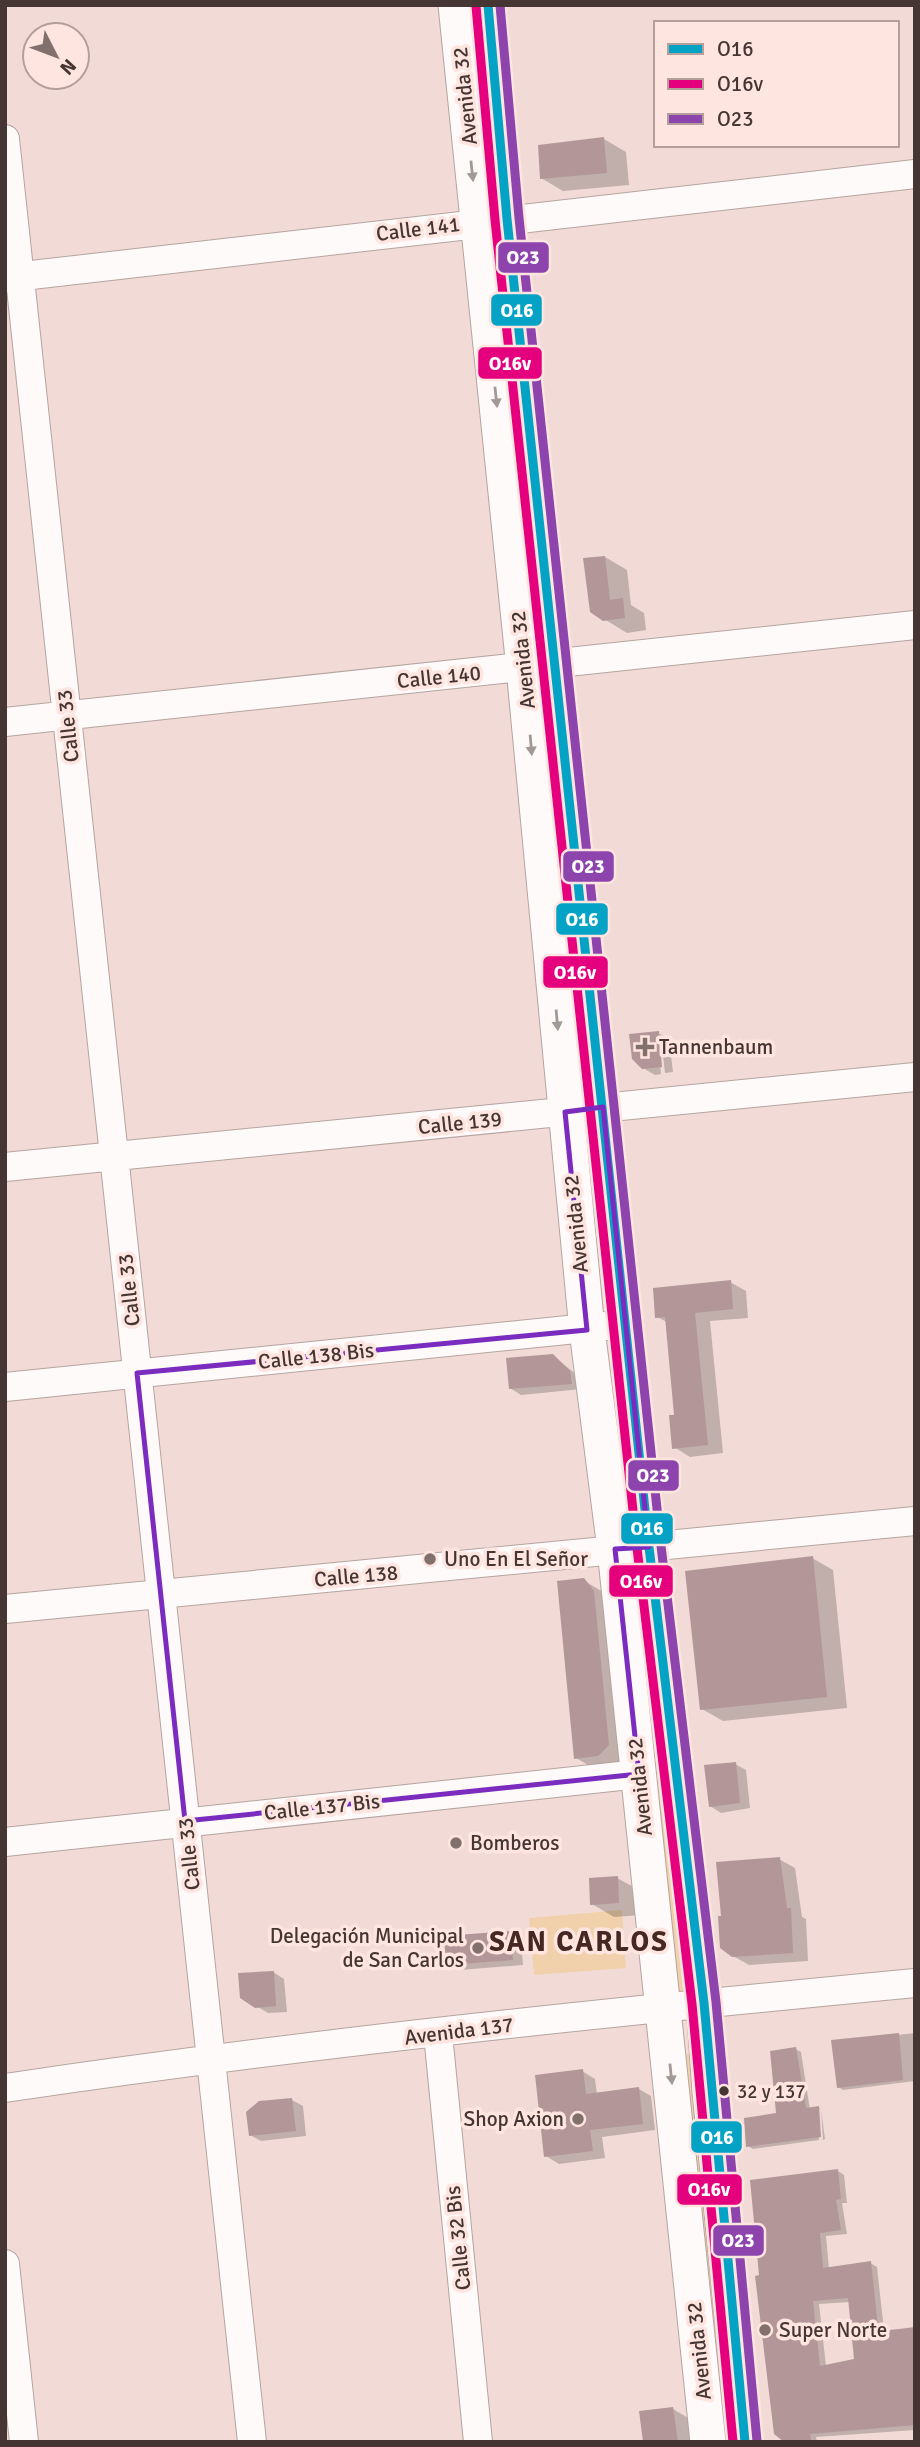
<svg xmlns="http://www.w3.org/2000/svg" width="920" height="2447" font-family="Signika,sans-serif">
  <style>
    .green { fill: #f0d1ab }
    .shadow { fill: #0003; fill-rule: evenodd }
    .building { fill: #b29698; fill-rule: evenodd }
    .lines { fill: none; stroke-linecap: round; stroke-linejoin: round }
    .minor-casing { stroke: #b6a4a0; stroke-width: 30 }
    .major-casing { stroke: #b6a4a0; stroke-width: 37 }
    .minor { stroke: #fdfaf9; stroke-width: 28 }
    .major { stroke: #fdfaf9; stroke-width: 35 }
    .bus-1-casing { stroke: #ffe5e0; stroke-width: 14 }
    .bus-2-casing { stroke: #ffe5e0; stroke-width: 14 }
    .bus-3-casing { stroke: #ffe5e0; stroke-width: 14 }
    .bus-1 { stroke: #04a3c6; stroke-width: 9 }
    .bus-2 { stroke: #e5007d; stroke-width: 9 }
    .bus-3 { stroke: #8e44ad; stroke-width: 9 }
    .oneway { fill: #a29896 }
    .marked { fill: none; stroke: #7b2cbf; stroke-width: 5; stroke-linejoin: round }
    .poi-dot { fill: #82706c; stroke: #ffe5e0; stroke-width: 2.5 }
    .bus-dot { fill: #463633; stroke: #ffe5e0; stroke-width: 2.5 }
    .labels { text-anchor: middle; stroke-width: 7; stroke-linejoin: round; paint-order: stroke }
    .bus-label { font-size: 19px; fill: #463633; stroke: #ffe5e0; text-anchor: start }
    .street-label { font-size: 21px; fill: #463633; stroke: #ffe5e0 }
    .poi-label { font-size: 21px; fill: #463633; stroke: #ffe5e0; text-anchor: start }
    .district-label { font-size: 28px; font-weight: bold; letter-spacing: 2px; fill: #462721; stroke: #ffe5e0 }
    .line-badge { stroke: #ffe5e0; stroke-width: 2.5 }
    .badge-label { font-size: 19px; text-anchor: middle; font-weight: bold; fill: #fff }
  </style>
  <rect width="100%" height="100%" fill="#f2dbd6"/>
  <path class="green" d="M636,1583L642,1584L684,2001H679Z
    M622,1910L626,1968L534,1975L529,1918Z
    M685,2054L692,2055L730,2442H723Z"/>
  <path class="shadow" d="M604,139L626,152L629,185L563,191L541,178Z
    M605,557L627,570L631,605L644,613L646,630L627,633L604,619Z
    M658,1033L669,1039L673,1072L665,1073L661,1038H658L661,1074L655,1075L643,1068Z
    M730,1282L746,1291L748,1318L710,1321L723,1453L690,1457L674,1447L676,1416L667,1322L657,1317Z
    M553,1356L581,1378L582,1389L521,1395L510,1388Z
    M812,1558L833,1570L847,1708L723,1721L702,1709Z
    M583,1580L603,1592L628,1756L618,1766L595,1769L576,1758Z
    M735,1764L746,1770L750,1808L721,1813L710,1806Z
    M779,1859L795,1868L802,1917L806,1919L808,1961L749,1965L733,1956Z
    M617,1878L639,1890L641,1915L614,1917L592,1904Z
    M510,1933L521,1939L523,1965L459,1970L448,1964Z
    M273,1972L284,1979L287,2012L268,2013L241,1997Z
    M915,2033V2081L843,2090L838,2087L833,2042Z
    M796,2049L801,2052L810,2110L819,2108L821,2109H818L819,2140L753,2149L748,2146L778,2114Z
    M582,2071L595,2079L597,2094L639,2089L651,2096L655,2130L602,2137L605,2158L559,2164L546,2156Z
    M292,2100L303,2106L306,2136L261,2141L250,2135Z
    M821,2109L825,2139L823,2140Z
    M838,2171L844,2175L847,2203H842L847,2234L826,2236L829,2269L870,2263L877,2267L884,2330L915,2329V2430L816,2437L817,2442H787L760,2277ZM850,2302L856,2361L826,2366L819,2304Z
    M673,2409L695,2422L697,2442H645Z"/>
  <path class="building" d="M604,137L607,173L540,179L538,145Z
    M605,556L610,600L623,598L625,618L603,621L590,612L583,558Z
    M659,1031L662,1067L642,1069L632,1059L629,1034Z
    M731,1280L733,1309L695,1313L708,1445L672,1449L669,1415H674L665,1317L655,1318L653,1288Z
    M553,1354L570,1371L572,1384L509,1389L506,1358Z
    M813,1556L827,1697L700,1710L685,1571Z
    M584,1578L594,1591L609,1745L598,1756L574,1759L557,1581Z
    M736,1762L740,1803L709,1807L704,1765Z
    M780,1857L787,1908H791L793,1953L732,1957L720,1948L718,1916H721L716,1862Z
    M618,1876L619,1903L590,1905L589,1878Z
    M511,1931L513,1960L446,1965L444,1936Z
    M274,1971L276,2006L255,2008L240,1998L238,1973Z
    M899,2033L903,2080L837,2088L831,2040Z
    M796,2047L806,2108L819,2106L821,2137L746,2147L744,2118L776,2113L770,2051Z
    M583,2069L586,2094L639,2087L643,2124L590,2130L593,2151L544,2157L535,2075Z
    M292,2098L296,2131L249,2136L246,2112L259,2101Z
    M838,2169L841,2199L836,2200L841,2230L820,2233L823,2268L871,2261L878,2328H882L883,2331L915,2327V2425L810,2434L811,2440L784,2442L774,2434L755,2276L759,2275L750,2180ZM848,2298L854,2359L820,2366L813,2301Z
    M673,2407L678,2442H643L639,2411Z"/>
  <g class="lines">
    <g class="minor-casing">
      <path id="minor" d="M5,139L252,2442
        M5,278L915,174
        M5,722L915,625
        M5,1167L915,1077
        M5,1387L626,1324
        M5,1609L915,1521
        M5,1842L639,1774
        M438,2034L478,2442
        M5,2088C307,2043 611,2012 915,1983
        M5,2264L24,2442"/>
    </g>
    <g class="major-casing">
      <path id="major" d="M456,5L524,668L587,1330L615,1549L708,2442
        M488,5L507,219L649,1547L704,2003L710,2092L745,2442"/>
    </g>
    <use href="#minor" class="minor"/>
    <use href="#major" class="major"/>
    <g class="bus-1-casing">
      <path id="bus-1" d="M488,5L507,219L649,1547L704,2003L745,2442"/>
    </g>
    <g class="bus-2-casing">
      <path id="bus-2" d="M476,6L495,220L637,1548L692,2004L733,2442"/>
    </g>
    <g class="bus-3-casing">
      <path id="bus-3" d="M500,5L519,218L661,1546L716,2002L757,2441"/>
    </g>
    <use href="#bus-1" class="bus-1"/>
    <use href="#bus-2" class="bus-2"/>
    <use href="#bus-3" class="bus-3"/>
  </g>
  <defs><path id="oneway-solid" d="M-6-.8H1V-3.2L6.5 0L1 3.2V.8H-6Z" transform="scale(1.75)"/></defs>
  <g class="oneway">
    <use href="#oneway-solid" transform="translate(472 171) rotate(84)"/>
    <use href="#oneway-solid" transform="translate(496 397) rotate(84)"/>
    <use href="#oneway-solid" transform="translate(531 745) rotate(85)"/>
    <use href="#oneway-solid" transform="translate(557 1020) rotate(85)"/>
    <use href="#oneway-solid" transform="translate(671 2074) rotate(84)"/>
  </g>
  <path class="marked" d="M603,1107L649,1547L615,1549L639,1774L185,1821L137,1373L587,1330L565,1112Z"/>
  <g class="poi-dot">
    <path d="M641.5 1036.5h7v7h7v7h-7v7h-7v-7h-7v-7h7z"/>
    <circle cx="430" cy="1559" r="7"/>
    <circle cx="456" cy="1843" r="7"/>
    <circle cx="478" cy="1948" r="7"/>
    <circle cx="578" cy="2119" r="7"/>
    <circle cx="765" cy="2330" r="7"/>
  </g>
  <circle class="bus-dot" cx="724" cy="2091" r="6"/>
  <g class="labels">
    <g class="bus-label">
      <text x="737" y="2098">32 y 137</text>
    </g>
    <g class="street-label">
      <text transform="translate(465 96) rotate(-96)" y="7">Avenida 32</text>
      <text transform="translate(418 229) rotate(-7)" y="7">Calle 141</text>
      <text transform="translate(523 660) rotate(-96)" y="7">Avenida 32</text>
      <text transform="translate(439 677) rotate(-6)" y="7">Calle 140</text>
      <text transform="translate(68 726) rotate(-96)" y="7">Calle 33</text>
      <text transform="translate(460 1123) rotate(-6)" y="7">Calle 139</text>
      <text transform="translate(576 1224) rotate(-96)" y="7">Avenida 32</text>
      <text transform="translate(129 1290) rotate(-96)" y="7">Calle 33</text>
      <text transform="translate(316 1356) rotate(-6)" y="7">Calle 138 Bis</text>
      <text transform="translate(356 1576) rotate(-5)" y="7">Calle 138</text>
      <text transform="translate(640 1787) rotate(-96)" y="7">Avenida 32</text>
      <text transform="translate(322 1807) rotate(-6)" y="7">Calle 137 Bis</text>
      <text transform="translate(189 1854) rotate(-96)" y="7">Calle 33</text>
      <text transform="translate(459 2031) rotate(-7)" y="7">Avenida 137</text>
      <text transform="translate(458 2238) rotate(-96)" y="7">Calle 32 Bis</text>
      <text transform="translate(699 2351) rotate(-96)" y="7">Avenida 32</text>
    </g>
    <g class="poi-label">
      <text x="659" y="1054">Tannenbaum</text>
      <text x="444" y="1566">Uno En El Señor</text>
      <text x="470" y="1850">Bomberos</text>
      <text x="464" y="1943" text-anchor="end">Delegación Municipal<tspan x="464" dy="24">de San Carlos</tspan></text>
      <text x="564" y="2126" text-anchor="end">Shop Axion</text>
      <text x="779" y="2337">Super Norte</text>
    </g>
    <g class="district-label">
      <text x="579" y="1951">SAN CARLOS</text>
    </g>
  </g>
  <g class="line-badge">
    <rect x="497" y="241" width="53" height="33" rx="7" fill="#8e44ad"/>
    <rect x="490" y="293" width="53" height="34" rx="7" fill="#04a3c6"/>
    <rect x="477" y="346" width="66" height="34" rx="7" fill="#e5007d"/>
    <rect x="562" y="850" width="53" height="33" rx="7" fill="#8e44ad"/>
    <rect x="555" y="902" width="54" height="34" rx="7" fill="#04a3c6"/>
    <rect x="542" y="955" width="67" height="34" rx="7" fill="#e5007d"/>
    <rect x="627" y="1459" width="53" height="33" rx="7" fill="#8e44ad"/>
    <rect x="620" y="1512" width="54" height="33" rx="7" fill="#04a3c6"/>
    <rect x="608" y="1564" width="66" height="34" rx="7" fill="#e5007d"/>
    <rect x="690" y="2120" width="53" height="34" rx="7" fill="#04a3c6"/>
    <rect x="676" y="2173" width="67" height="33" rx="7" fill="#e5007d"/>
    <rect x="712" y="2224" width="53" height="33" rx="7" fill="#8e44ad"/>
  </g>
  <g class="badge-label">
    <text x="523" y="264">O23</text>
    <text x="517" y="317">O16</text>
    <text x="510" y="370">O16v</text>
    <text x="588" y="873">O23</text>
    <text x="582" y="926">O16</text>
    <text x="575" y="979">O16v</text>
    <text x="653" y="1482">O23</text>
    <text x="647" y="1535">O16</text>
    <text x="641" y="1588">O16v</text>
    <text x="717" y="2144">O16</text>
    <text x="709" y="2196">O16v</text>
    <text x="738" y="2247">O23</text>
  </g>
  <rect width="920" height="2447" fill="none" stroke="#463633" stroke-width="14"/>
  <rect x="654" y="21" width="245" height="126" fill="#ffe5e0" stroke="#b59f9b" stroke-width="2"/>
  <rect x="668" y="44" width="35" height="10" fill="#04a3c6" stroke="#b59f9b" stroke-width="2"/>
  <text x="717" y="56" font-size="21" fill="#463633">O16</text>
  <rect x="668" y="79" width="35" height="10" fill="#e5007d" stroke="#b59f9b" stroke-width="2"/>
  <text x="717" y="91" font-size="21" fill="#463633">O16v</text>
  <rect x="668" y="114" width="35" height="10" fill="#8e44ad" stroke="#b59f9b" stroke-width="2"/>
  <text x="717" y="126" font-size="21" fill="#463633">O23</text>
  <g transform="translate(56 56) rotate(132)"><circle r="33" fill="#ffe5e0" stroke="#b59f9b" stroke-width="2"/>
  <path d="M0-5L12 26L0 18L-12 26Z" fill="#82706c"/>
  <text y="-10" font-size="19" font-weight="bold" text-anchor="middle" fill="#463633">N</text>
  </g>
</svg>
